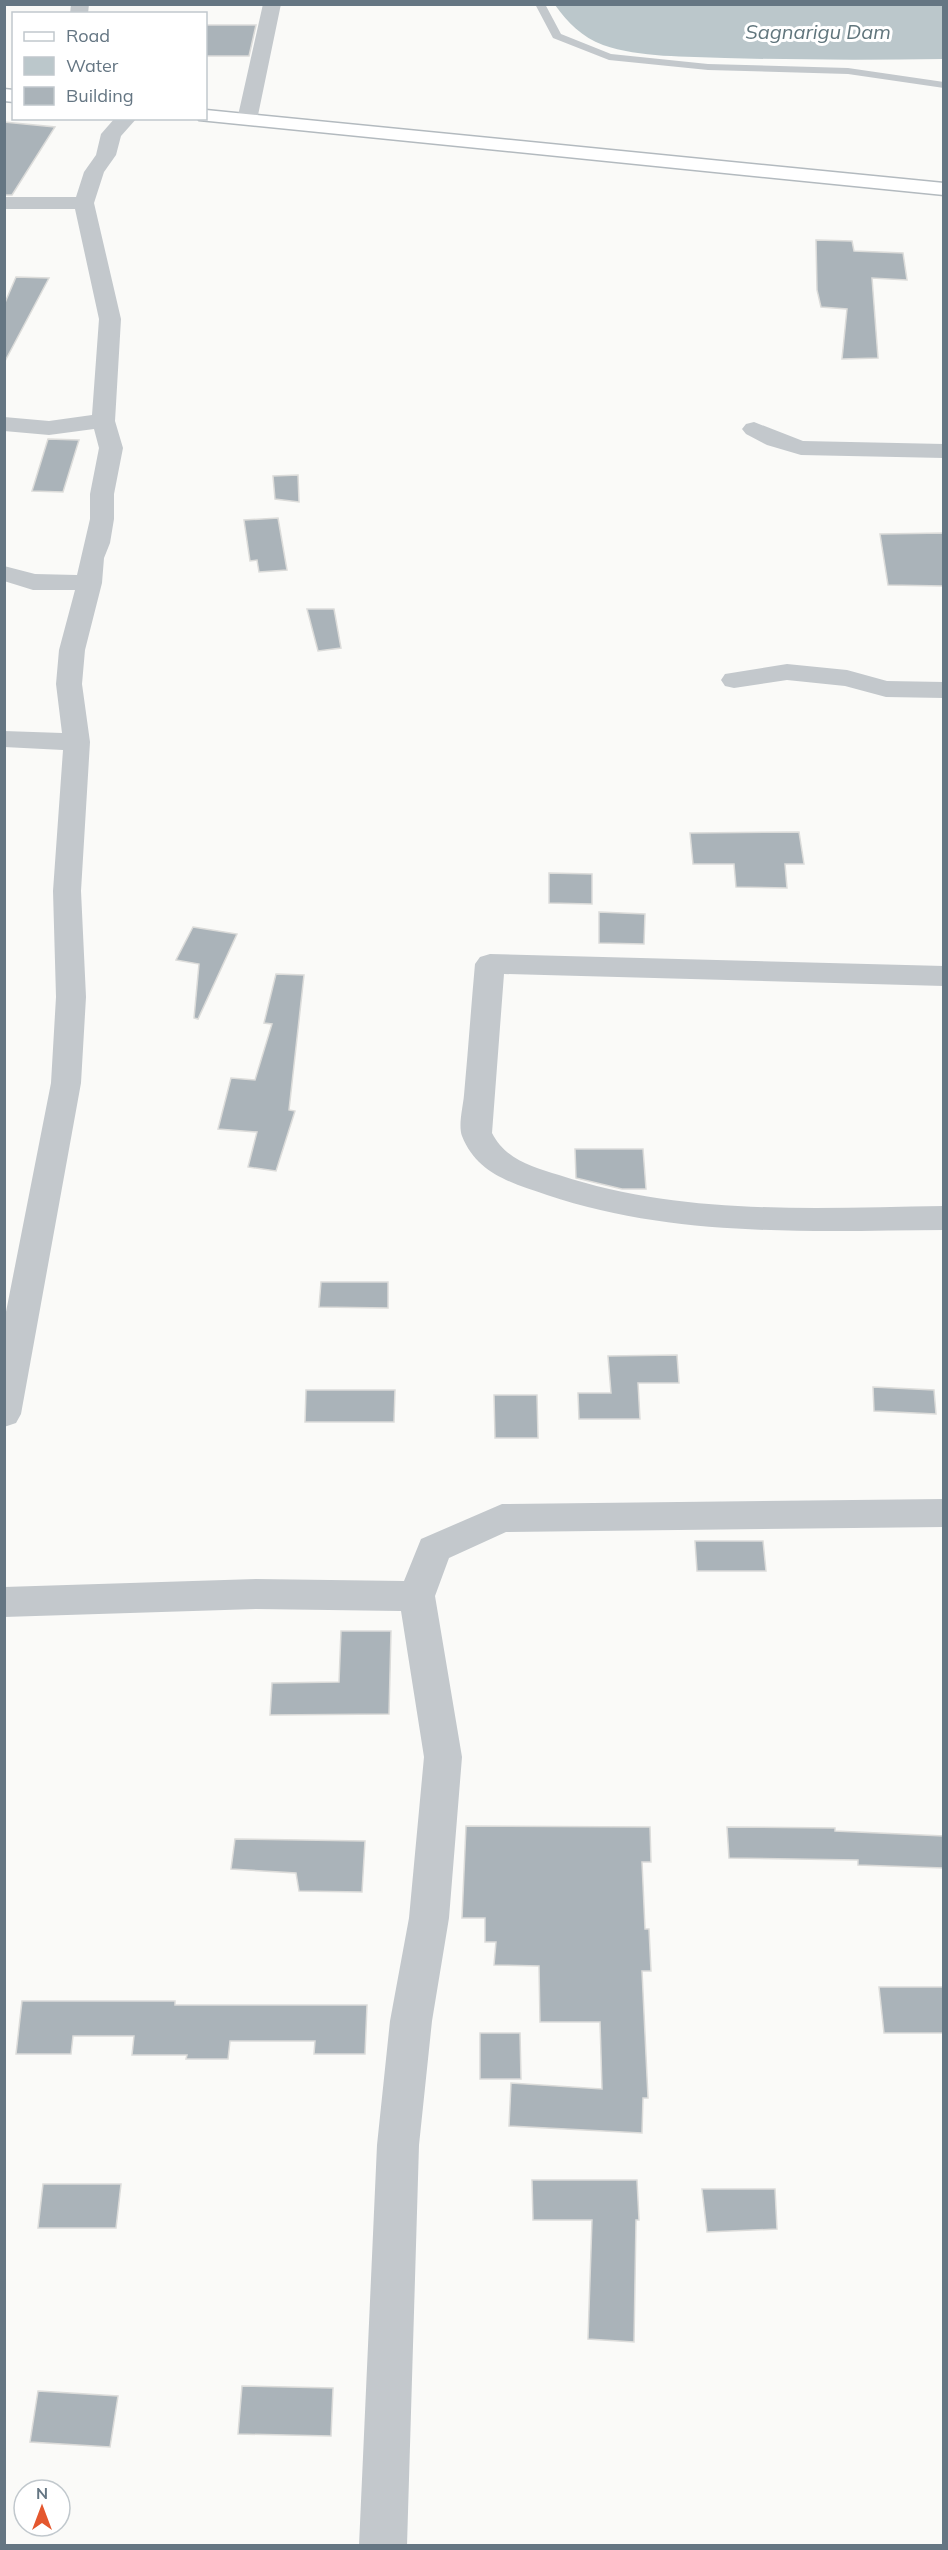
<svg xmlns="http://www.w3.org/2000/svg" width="948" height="2550" font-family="Mulish,sans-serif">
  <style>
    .water { fill: #bbc7cb }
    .building { fill: #aab3b9; stroke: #dcdcda; stroke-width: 1.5 }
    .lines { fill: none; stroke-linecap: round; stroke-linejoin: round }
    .secondary-casing { stroke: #b3babf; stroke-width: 3 }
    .lane { fill: #c3c8cc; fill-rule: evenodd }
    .street { fill: #c3c8cc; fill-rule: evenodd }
    .secondary { fill: #fff; fill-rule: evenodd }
    .labels { text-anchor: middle; stroke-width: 6; stroke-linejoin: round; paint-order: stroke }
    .far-water-label { font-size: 20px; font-style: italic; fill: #60757c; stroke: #fff }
  </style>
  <rect width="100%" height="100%" fill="#fafaf8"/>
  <path class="water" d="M555,5H943V59C871,60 798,60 725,58C686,56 640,58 603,45C582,37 568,23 555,5Z"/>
  <path class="building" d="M206,25H256L249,56H206Z
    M4,122L55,127L12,195H4Z
    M816,240L852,241L854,251L903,253L907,280L872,278L878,358L842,359L847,309L821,307L817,290Z
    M16,277L49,278L4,363V305Z
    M48,439L79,440L63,492L32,491Z
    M298,475L299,502L275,499L273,476Z
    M278,518L287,570L259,572L257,560L250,561L244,520Z
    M944,533V586L888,585L880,534Z
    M307,609H334L341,648L318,651Z
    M799,832L804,864H785L787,888L736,887L734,864H693L690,833Z
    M549,873L592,874V904L549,903Z
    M599,912L645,914L644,944L599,943Z
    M193,927L237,934L198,1019L194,1018L199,964L176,960Z
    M276,974L304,975L289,1110L295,1111L276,1171L248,1167L257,1132L218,1129L231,1078L255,1080L272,1024L264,1023Z
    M575,1149H643L646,1189H622L576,1178Z
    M321,1282H388V1308L319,1307Z
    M677,1355L679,1383H638L640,1419H579L578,1393H611L608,1356Z
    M873,1387L934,1390L936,1414L874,1411Z
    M306,1390H395L394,1422H305Z
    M494,1395H537L538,1438H495Z
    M695,1541H763L766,1571H697Z
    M341,1631H391L389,1714L270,1715L272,1683L339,1682Z
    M466,1826L650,1827L651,1862H642L645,1929H649L651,1971H642L648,2098H643L642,2133L509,2126L511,2083L602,2089L600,2022H540L539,1966L494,1965L496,1942H485V1918H462Z
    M727,1827L835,1828V1831L944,1836V1868L858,1865V1860L729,1858Z
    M235,1839L365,1841L362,1892L299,1891L296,1873L231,1869Z
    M879,1987H944V2033H884Z
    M22,2001H175V2005H367L365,2054H314L315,2041H230L228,2059H186L187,2055H132L134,2036H73L71,2054H16Z
    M480,2033H520L521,2079H480Z
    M532,2180H637L639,2220H636L634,2342L588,2339L592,2220H533Z
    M43,2184H121L116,2228H38Z
    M702,2189H775L777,2229L707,2232Z
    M242,2386L333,2388L331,2436L238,2434Z
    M38,2391L118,2396L110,2447L30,2442Z"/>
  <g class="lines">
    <g class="secondary-casing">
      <path id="secondary" d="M4,89L14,90V102L4,101Z
        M206,110L944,183V195L199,120L198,118H206Z"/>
    </g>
    <path class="lane" d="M535,4H545L561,34L611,54L708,64L848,68L944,82V88L848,74L708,70L609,60L553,38Z"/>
    <path class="street" d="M71,4H89L88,14H70Z
      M263,4H281L257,120L254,124H240L237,120Z
      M115,118H137L121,136L116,155L104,172L94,203L121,319L115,421L123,448L114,494V519L110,543L104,558L102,583L85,650L82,684L90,742L81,891L86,997L81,1083L21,1414L16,1423L4,1427V1322L51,1083L56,997L53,891L63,750L4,747V731L62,733L56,684L59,650L75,590H33L4,581V566L35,574L77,575L90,519V494L99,448L94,429L49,435L4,431V417L49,421L92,415L99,319L75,209H4V197H76L84,172L96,155L101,134Z
      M754,422L803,441L944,444V458L801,455L767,445L746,434L742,429L746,424Z
      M787,664L847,670L887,681L944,682V698L886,697L845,686L787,680L734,688L725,686L721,680L725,674Z
      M490,954L944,966V986L504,974L492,1133C505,1159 532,1167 559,1175C682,1216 815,1208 944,1206V1230C811,1231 675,1238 547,1195C512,1183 477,1174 462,1136C458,1125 463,1107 464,1095C468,1052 471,1008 475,964L480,957Z
      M944,1499V1527L506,1532L449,1558L435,1596L462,1757L449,1918L432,2021L419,2145L407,2546H359L377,2145L390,2021L409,1918L424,1757L401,1611L256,1609L4,1617V1587L256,1579L404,1581L421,1539L502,1504Z"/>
    <use href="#secondary" class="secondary"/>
  </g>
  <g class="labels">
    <g class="far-water-label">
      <text x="818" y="39">Sagnarigu Dam</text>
    </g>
  </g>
  <rect width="948" height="2550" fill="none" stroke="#657683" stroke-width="12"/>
  <rect x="12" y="12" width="195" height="108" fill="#ffffff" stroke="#c1c8cd" stroke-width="1.5"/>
  <rect x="24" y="32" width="30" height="9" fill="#ffffff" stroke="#c1c8cd" stroke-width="1.5"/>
  <text x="66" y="42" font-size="18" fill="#657683">Road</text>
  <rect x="24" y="57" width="30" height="18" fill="#bbc7cb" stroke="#c1c8cd" stroke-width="1.5"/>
  <text x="66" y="72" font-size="18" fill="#657683">Water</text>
  <rect x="24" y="87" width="30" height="18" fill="#aab3b9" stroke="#c1c8cd" stroke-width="1.5"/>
  <text x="66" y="102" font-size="18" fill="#657683">Building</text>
  <g transform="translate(42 2508)"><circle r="28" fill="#ffffff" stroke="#c1c8cd" stroke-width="1.5"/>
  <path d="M0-4.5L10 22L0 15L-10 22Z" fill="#e4572e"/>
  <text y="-9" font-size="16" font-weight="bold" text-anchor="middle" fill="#657683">N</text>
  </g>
</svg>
